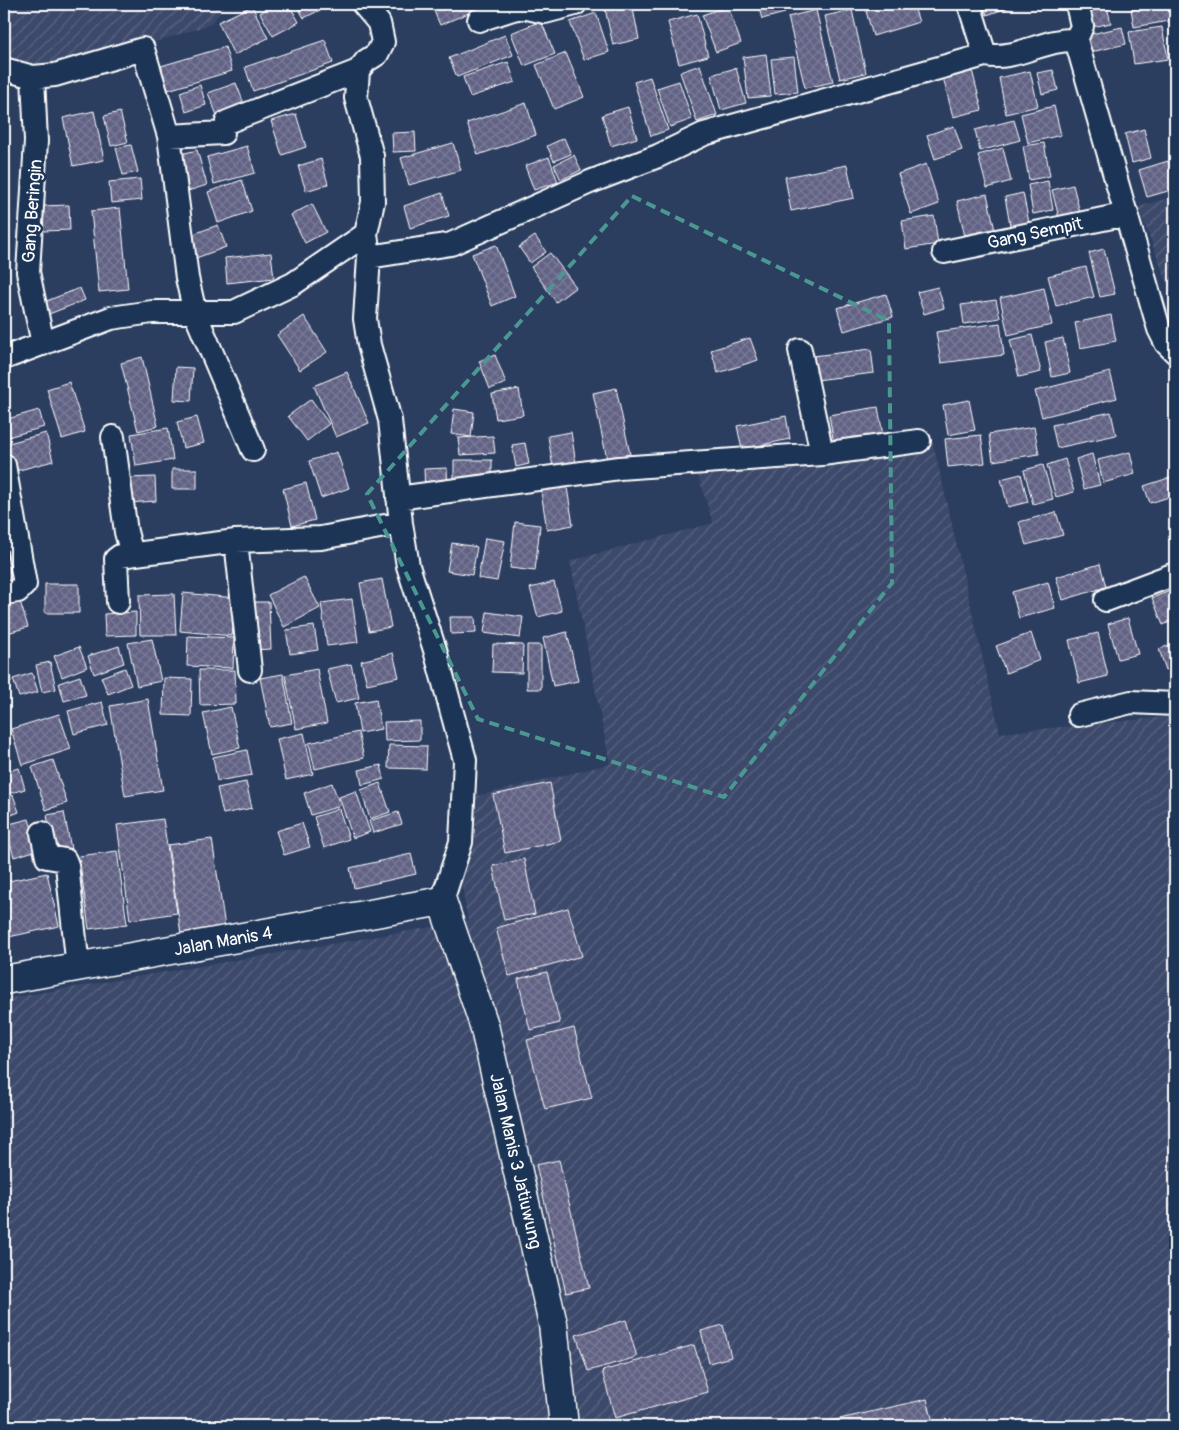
<svg xmlns="http://www.w3.org/2000/svg" width="1179" height="1430" font-family="Pangolin,sans-serif">
  <style>
    .industrial { fill: url(#industrial-furrows) }
    .building { fill: url(#building-cross-hatch); stroke: #fff }
    .lines { fill: none; stroke-linecap: round; stroke-linejoin: round }
    .street-casing { stroke: #fff; stroke-width: 26 }
    .secondary-casing { stroke: #fff; stroke-width: 31 }
    .street { stroke: #1d3557; stroke-width: 22 }
    .secondary { stroke: #1d3557; stroke-width: 28 }
    .marked { fill: none; stroke: #4b9892; stroke-width: 4; stroke-dasharray: 10 6; stroke-linejoin: round }
    .labels { text-anchor: middle; stroke-width: 5; stroke-linejoin: round; paint-order: stroke }
    .street-label { font-size: 18px; fill: #fff; stroke: #1d3557 }
  </style>
  <defs>
    <pattern id="industrial-furrows" width="10" height="10" patternUnits="userSpaceOnUse" patternTransform="scale(1.25)"><rect width="10" height="10" fill="#3c496b"/><path d="M-1 1l2-2M0 10L10 0M9 11l2-2" fill="none" stroke="#596481"/></pattern>
    <pattern id="building-cross-hatch" width="8" height="8" patternUnits="userSpaceOnUse" patternTransform="scale(1.25)"><rect width="8" height="8" fill="#626285"/><path d="M0 0l8 8M0 8l8-8" fill="none" stroke="#7a7a97"/></pattern>
  </defs>
  <rect width="100%" height="100%" fill="#2b3e60"/>
  <filter id="ink" filterUnits="userSpaceOnUse"><feTurbulence type="fractalNoise" baseFrequency=".02" numOctaves="2"/><feDisplacementMap in="SourceGraphic" scale="10" xChannelSelector="R" yChannelSelector="G"/><feConvolveMatrix kernelMatrix="1 2 1 2 8 2 1 2 1" color-interpolation-filters="sRGB"/></filter>
  <g filter="url(#ink)">
    <path class="industrial" d="M4,4H228L209,25L37,79L4,68Z
      M1175,196V303L1138,207Z
      M933,443L1000,733L1175,716V1426H4V999L468,921L460,876L473,797L610,764L570,561L713,523L692,456Z"/>
    <path class="building" d="M276,4H289L299,22L273,36L260,13Z
      M296,4H332L304,18Z
      M431,4H475L478,9L440,25Z
      M604,4H632L639,39L613,45Z
      M665,4H683L667,9Z
      M758,4H782L785,13L762,19Z
      M889,4H913L919,22L873,36L866,11Z
      M983,4H1018L987,15Z
      M1165,4H1175V20L1134,27L1131,9Z
      M252,6L268,38L234,55L218,22Z
      M728,6L741,43L716,52L702,15Z
      M1107,7L1111,23L1092,27L1089,12Z
      M816,10L833,82L805,88L788,17Z
      M852,10L866,73L840,79L825,16Z
      M596,13L609,52L584,60L570,22Z
      M697,14L708,56L679,64L668,22Z
      M541,21L555,54L524,66L511,33Z
      M1122,27L1126,44L1091,52L1087,35Z
      M1162,27L1168,59L1134,64L1129,32Z
      M505,35L513,55L457,77L449,58Z
      M325,40L333,63L253,91L245,67Z
      M225,47L232,71L168,90L161,66Z
      M566,53L584,97L554,109L536,65Z
      M766,54L771,96L748,98L743,57Z
      M794,57L798,92L775,94L771,59Z
      M508,62L515,82L470,97L463,77Z
      M700,65L717,115L697,122L680,72Z
      M736,68L746,103L721,110L711,75Z
      M972,70L982,110L953,117L943,77Z
      M1053,70L1058,90L1042,94L1037,73Z
      M1030,71L1038,106L1006,114L999,78Z
      M650,77L668,130L651,136L634,82Z
      M679,81L692,119L670,127L657,88Z
      M236,83L246,109L219,120L208,93Z
      M200,85L206,105L186,112L180,92Z
      M526,103L536,135L478,155L467,123Z
      M1054,106L1061,135L1028,143L1021,114Z
      M628,107L637,138L611,146L602,115Z
      M94,111L104,160L73,166L63,118Z
      M120,112L128,142L111,146L104,116Z
      M296,114L306,147L282,155L271,121Z
      M1014,120L1020,140L980,151L975,130Z
      M954,126L962,150L935,159L927,135Z
      M1144,129L1151,158L1132,163L1125,134Z
      M415,132L416,151L393,152L392,133Z
      M564,138L571,154L554,161L547,146Z
      M453,143L461,170L409,185L401,158Z
      M1044,143L1050,176L1029,180L1023,146Z
      M131,145L138,172L123,175L116,148Z
      M247,146L255,173L214,184L207,157Z
      M1003,148L1011,181L987,188L978,155Z
      M197,150L207,185L188,191L177,155Z
      M574,155L581,170L561,180L554,165Z
      M549,157L558,182L534,190L525,166Z
      M321,159L328,184L306,191L298,166Z
      M1168,161L1175,189L1147,197L1139,170Z
      M926,164L939,204L911,214L898,174Z
      M847,165L854,198L791,211L785,177Z
      M140,179L142,200L111,203L109,182Z
      M242,180L252,211L218,223L208,192Z
      M1048,181L1053,210L1033,214L1028,185Z
      M1073,185L1081,217L1060,222L1052,190Z
      M442,193L449,216L410,228L404,206Z
      M1023,193L1030,228L1011,231L1005,197Z
      M987,194L996,235L966,241L957,201Z
      M312,204L326,232L305,243L291,215Z
      M69,205L70,230L43,231L42,206Z
      M120,208L128,289L99,292L91,211Z
      M934,216L938,244L906,249L902,221Z
      M218,225L226,247L196,258L188,236Z
      M535,236L546,252L530,263L519,247Z
      M496,245L515,296L492,306L472,254Z
      M1104,249L1115,294L1100,297L1089,253Z
      M271,253L274,278L227,283L225,258Z
      M550,253L576,287L556,302L531,267Z
      M1086,267L1094,297L1056,306L1048,276Z
      M938,287L944,308L924,314L917,292Z
      M80,288L85,300L49,314L44,302Z
      M1044,288L1052,325L1008,335L1000,298Z
      M886,294L893,317L844,331L837,308Z
      M996,300L1000,318L964,324L961,305Z
      M1111,315L1116,341L1080,348L1075,323Z
      M304,316L327,352L300,370L277,335Z
      M1000,323L1004,355L941,363L936,332Z
      M1032,335L1041,372L1019,377L1010,340Z
      M750,338L758,360L718,373L711,350Z
      M1063,338L1070,373L1052,377L1045,342Z
      M871,349L874,373L816,380L813,356Z
      M495,355L506,383L490,389L479,361Z
      M142,357L158,426L138,431L121,363Z
      M176,367L193,368L191,401L174,400Z
      M347,372L369,423L336,437L314,386Z
      M1110,372L1117,398L1042,417L1035,391Z
      M69,382L85,432L62,439L47,389Z
      M616,388L630,454L607,459L593,393Z
      M519,389L523,415L496,419L492,394Z
      M311,399L329,424L307,441L288,416Z
      M969,400L975,430L948,435L943,405Z
      M878,407L883,435L834,443L829,415Z
      M454,409L474,412L471,437L451,434Z
      M39,410L44,427L4,438V420Z
      M1111,412L1116,435L1057,448L1052,425Z
      M786,416L790,439L742,449L737,426Z
      M197,417L204,443L183,448L177,422Z
      M1034,427L1039,454L993,461L989,434Z
      M168,428L173,460L136,466L131,434Z
      M571,432L576,464L553,468L548,436Z
      M46,433L53,461L12,472L5,444Z
      M981,435L985,463L948,467L945,439Z
      M493,436L495,453L460,455L458,438Z
      M525,443L529,464L516,467L512,445Z
      M337,452L349,488L321,498L309,461Z
      M1130,452L1135,474L1103,483L1098,460Z
      M1092,454L1100,485L1084,489L1076,459Z
      M1065,459L1074,492L1056,497L1047,465Z
      M454,460H492V482L454,481Z
      M1043,465L1053,499L1033,504L1024,470Z
      M447,468L448,492H425L424,469Z
      M172,469H197V489H172Z
      M1021,474L1028,502L1008,507L1001,479Z
      M155,477L156,501L129,503L127,478Z
      M1172,477L1175,495L1150,503L1144,486Z
      M566,481L573,525L547,530L540,485Z
      M306,483L315,520L292,526L283,489Z
      M1056,512L1063,535L1026,545L1019,522Z
      M515,522L540,525L535,571L510,568Z
      M485,538L505,541L497,581L478,578Z
      M452,543L477,547L472,575L447,571Z
      M4,553H6L14,581L4,584Z
      M1100,564L1106,587L1063,600L1056,577Z
      M304,577L320,608L284,627L268,595Z
      M382,579L391,627L369,631L360,583Z
      M554,582L562,611L538,617L530,588Z
      M1048,582L1055,608L1019,618L1012,592Z
      M45,584H79V613H45Z
      M1175,589V620L1163,625L1152,598Z
      M183,593L236,598L232,636L180,631Z
      M174,594L176,635H140L139,595Z
      M18,595L28,627L4,634V599Z
      M352,599L358,642L327,646L321,603Z
      M250,602H269L271,649L252,650Z
      M136,612V635L105,636L104,614Z
      M487,612L523,617L520,638L484,633Z
      M450,617H475L476,633L451,634Z
      M1128,618L1138,654L1118,659L1108,624Z
      M314,626L318,650L290,654L286,630Z
      M567,632L578,681L553,686L543,638Z
      M1031,633L1040,660L1006,673L996,646Z
      M1098,633L1108,676L1079,683L1069,640Z
      M188,636L234,638L233,668L187,666Z
      M152,639L161,681L137,686L128,643Z
      M1175,643V666L1166,670L1159,649Z
      M493,644L523,645L522,673L492,672Z
      M527,645H541V689H527Z
      M119,646L124,663L94,674L88,656Z
      M79,647L87,667L62,677L54,656Z
      M393,653L399,677L367,684L361,661Z
      M4,657L11,682L4,684Z
      M50,662L56,689L42,692L36,665Z
      M351,664L359,698L336,703L327,669Z
      M125,668L131,685L108,694L101,677Z
      M317,669L327,723L296,729L285,675Z
      M199,670H235L236,704L200,705Z
      M32,673L38,692L19,697L13,679Z
      M283,674L292,723L270,727L260,678Z
      M80,676L86,695L64,701L59,683Z
      M164,678L192,679L191,716L163,715Z
      M148,699L163,790L125,796L110,706Z
      M376,699L381,729L360,733L355,703Z
      M102,702L108,725L74,734L68,711Z
      M231,707L240,748L212,754L203,713Z
      M59,714L71,749L22,765L11,729Z
      M420,721V740L385,741L384,722Z
      M358,732L364,758L315,769L309,743Z
      M304,733L313,774L286,780L277,739Z
      M389,745L427,746L426,769L388,768Z
      M247,750L252,775L217,781L213,757Z
      M53,760L67,803L46,810L32,767Z
      M381,765L384,779L362,785L359,770Z
      M19,768L25,789L4,795V772Z
      M246,782L252,808L223,814L217,788Z
      M332,783L340,806L311,815L304,793Z
      M380,783L390,812L370,819L361,790Z
      M550,783L561,841L505,853L493,795Z
      M356,791L370,832L353,838L339,797Z
      M13,795L19,812L4,818V798Z
      M339,809L349,839L324,848L314,817Z
      M64,812L71,849L53,853L47,815Z
      M398,812L402,824L373,833L369,821Z
      M29,819L38,850L14,857L5,825Z
      M163,819L177,913L130,920L117,825Z
      M302,823L310,847L284,855L276,831Z
      M4,836L11,862L4,863Z
      M212,839L226,934L182,941L168,845Z
      M117,851L127,924L89,929L79,856Z
      M411,854L416,874L354,888L350,868Z
      M524,859L535,914L504,920L493,866Z
      M47,873L59,926L4,938V882Z
      M568,908L582,956L509,976L496,928Z
      M547,972L560,1023L530,1030L518,979Z
      M574,1028L592,1098L545,1109L527,1040Z
      M559,1160L589,1288L566,1293L536,1165Z
      M626,1320L637,1357L588,1371L576,1335Z
      M723,1325L731,1357L709,1363L701,1331Z
      M694,1345L708,1392L615,1418L602,1371Z
      M927,1399L934,1426H809Z"/>
    <g class="lines">
      <g class="street-casing">
        <path id="street" d="M363,4L379,23L383,42L377,54L366,61L358,71L356,98L372,156L373,202L366,234L369,257L365,319L369,345L390,420L401,523L408,566L435,650L465,760L461,842L442,901
          M969,4L985,55
          M1077,4L1082,26L1076,40L1159,329L1166,343L1175,352
          M479,20L513,9L523,7L545,12L575,4
          M4,69L33,77L55,75L143,49L169,136L187,278L195,313L253,450
          M33,77L36,141L28,272L43,344
          M227,122L358,71
          M169,136L223,133
          M944,252L1127,214
          M369,257L451,244L590,182L658,156L704,134L985,55C1017,61 1044,38 1076,40
          M800,350L822,454
          M4,358L111,318L152,312H234L293,284L366,234
          M113,437L126,532L132,554
          M4,465L25,584L18,591L4,593
          M398,498L619,468L822,454L919,441
          M236,541L250,670
          M1106,600L1175,574
          M118,602L116,559L120,556L236,541L321,538L401,523
          M1079,715L1131,702L1175,704
          M42,833L47,857L65,860L67,865L78,968"/>
      </g>
      <g class="secondary-casing">
        <path id="secondary" d="M4,980L442,901L484,1025L553,1324L564,1426"/>
      </g>
      <use href="#street" class="street"/>
      <use href="#secondary" class="secondary"/>
    </g>
  </g>
  <path class="marked" d="M632,196L889,321L892,583L724,797L478,719L367,494Z"/>
  <g class="labels">
    <g class="street-label">
      <text transform="translate(32 211) rotate(-86)" y="6">Gang Beringin</text>
      <text transform="translate(1035 233) rotate(-12)" y="6">Gang Sempit</text>
      <text transform="translate(223 941) rotate(-10)" y="6">Jalan Manis 4</text>
      <text transform="translate(516 1161) rotate(77)" y="6">Jalan Manis 3 Jatiuwung</text>
    </g>
  </g>
  <rect width="1179" height="1430" fill="none" stroke="#1d3557" stroke-width="20"/>
  <rect x="10" y="10" width="1159" height="1410" fill="none" stroke="#fff" stroke-width="2" filter="url(#ink)"/>
</svg>
